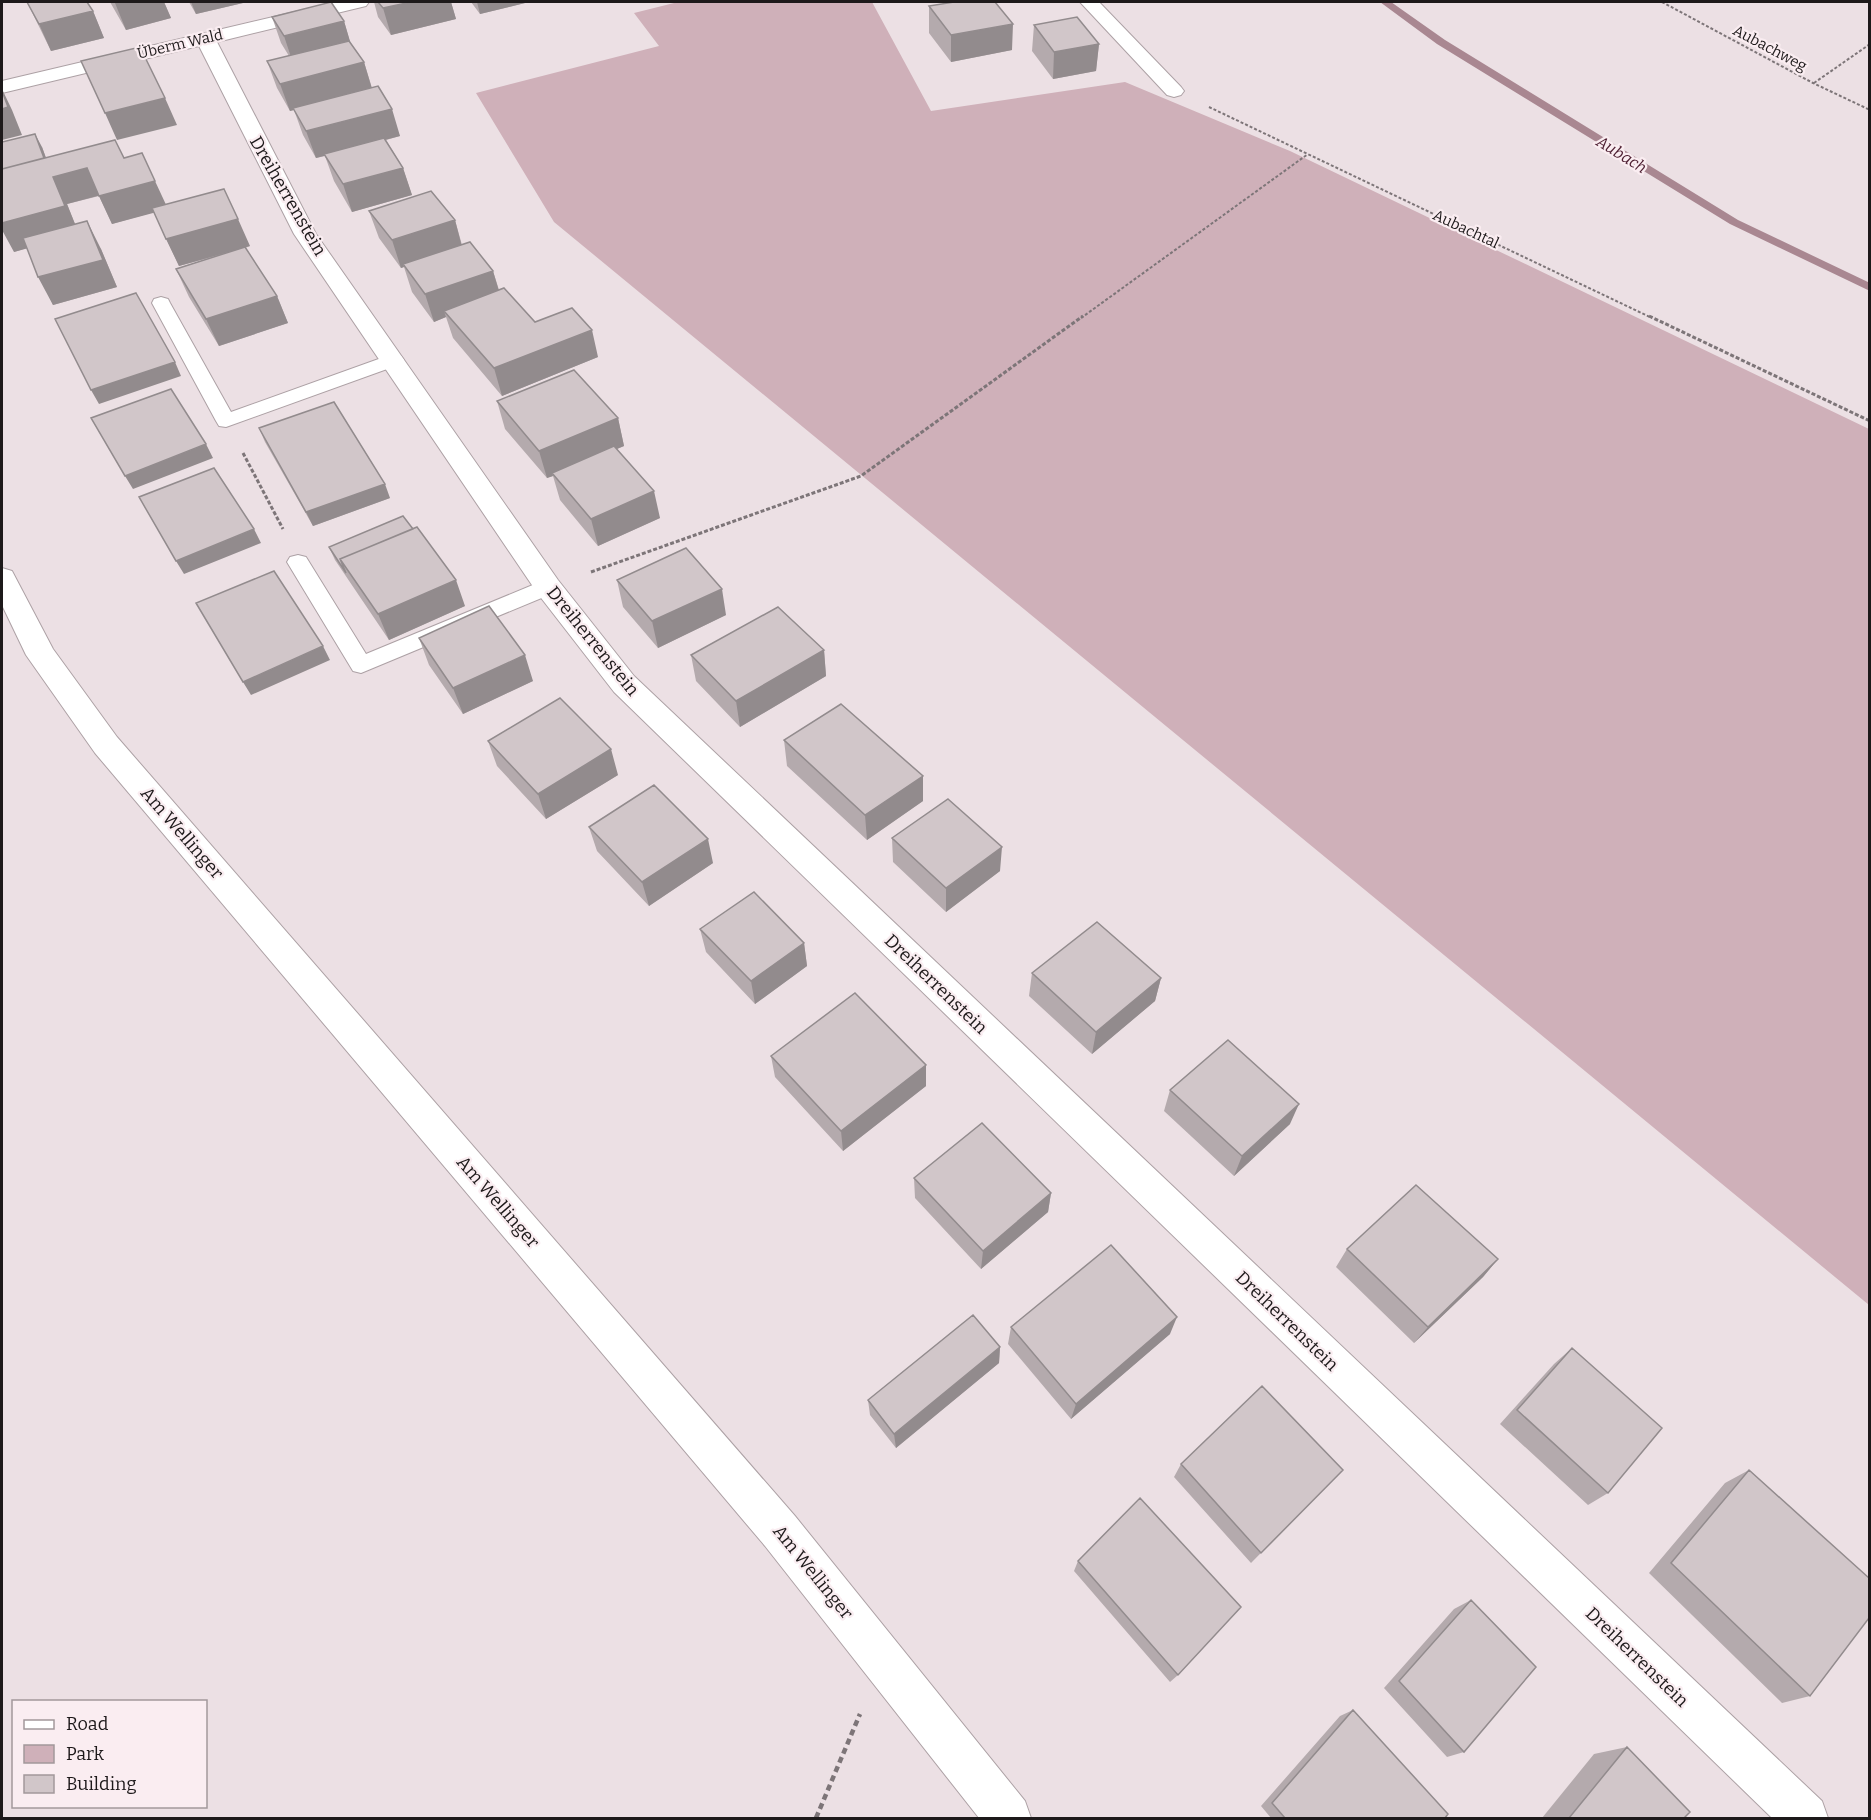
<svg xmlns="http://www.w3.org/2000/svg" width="1871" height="1820" font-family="Bitter,serif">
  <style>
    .green { fill: #cfb0b9 }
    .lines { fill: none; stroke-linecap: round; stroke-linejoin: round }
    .stream { fill: #a98791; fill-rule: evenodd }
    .lane-casing { stroke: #ada1a5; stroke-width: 2 }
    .street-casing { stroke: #ada1a5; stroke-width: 2 }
    .secondary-casing { stroke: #ada1a5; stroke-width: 2 }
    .path-far2 { stroke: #7d7578; stroke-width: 2; stroke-dasharray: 3 2; stroke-linecap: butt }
    .path-far1 { stroke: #7d7578; stroke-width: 3; stroke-dasharray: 4 2; stroke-linecap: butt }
    .path { stroke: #7d7578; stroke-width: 4.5; stroke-dasharray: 6 4; stroke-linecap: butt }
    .lane { fill: #fff; fill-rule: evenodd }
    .street { fill: #fff; fill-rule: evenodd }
    .secondary { fill: #fff; fill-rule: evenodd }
    .wall { fill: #b4aaad }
    .shaded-wall { fill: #928b8d }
    .building { fill: #d1c6c9; stroke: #928b8d; stroke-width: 1.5 }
    .labels { text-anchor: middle; stroke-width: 4.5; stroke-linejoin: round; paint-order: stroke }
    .far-street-label { font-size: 15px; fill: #1d191a; stroke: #faedf1 }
    .far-water-label { font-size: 16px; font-style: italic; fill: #4c1d30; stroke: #faedf1 }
    .street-label { font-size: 18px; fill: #1d191a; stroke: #faedf1 }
  </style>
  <rect width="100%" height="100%" fill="#ece0e4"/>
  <path class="green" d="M678,2H872L931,111L1125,82L1290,151L1869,429V1305L554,222L476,93L659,46L634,13Z"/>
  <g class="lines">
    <path class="stream" d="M1380,2H1391L1445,40L1738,220L1870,283V291L1730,224L1437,44Z"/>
    <g class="lane-casing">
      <path id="lane" d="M161,297L168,299L170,303L231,412L387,356H401L404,360L401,364L226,427L219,426L216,421L152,303L154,299Z
        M298,555L306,557L366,654L540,582L548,579L556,582L559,587L556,592L361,673L353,671L287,562L290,557Z"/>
    </g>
    <g class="street-casing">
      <path id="street" d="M337,2H369L366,6L217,42L316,234L558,580L634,676L1822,1801L1828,1818H1772L614,692L538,594L294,234L199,46L2,93V81Z
        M1080,2H1099L1181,87L1184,91L1181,95L1174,97L1167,95Z"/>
    </g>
    <g class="secondary-casing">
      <path id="secondary" d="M2,568L12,571L53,649L117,737L795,1516L1025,1801L1031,1818H979L765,1546L95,753L26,655L2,605Z"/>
    </g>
    <path class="path-far2" d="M1662,2L1813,83L1870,110
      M1814,83L1870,44
      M1209,107L1652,318
      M1081,318L1308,154"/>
    <path class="path-far1" d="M1649,316L1870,421
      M243,453L283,529
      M591,572L861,476L1083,316"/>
    <path class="path" d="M816,1818L860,1714"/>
    <use href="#lane" class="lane"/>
    <use href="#street" class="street"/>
    <use href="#secondary" class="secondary"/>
  </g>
  <path class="wall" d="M27,2L93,11L104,38L51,51Z
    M110,2H164L171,18L126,30Z
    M189,2H242L243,3L196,14Z
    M374,2H451L456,19L391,35L378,17Z
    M471,2H529L480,14Z
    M929,6L1012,50L951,62L929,33Z
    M272,17L344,21L350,42L364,62L372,88L400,136L386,140L403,168L412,195L352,212L334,181L325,156L316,158L303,135L294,110L290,111L277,88L267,61L289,56L281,43Z
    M1034,25L1099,44L1096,71L1053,79L1032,51Z
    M42,147L46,158H124L166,205L250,246L245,248L277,296L288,323L219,346L189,297L176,269L224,254L179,266L154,212L112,224L99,196L67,204L75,224L101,249L117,287L53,305L27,248L14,252Z
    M369,211L455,220L462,245L493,271L499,290L535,322L598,357L502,396L453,338L446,317L434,322L412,292L404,267L401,268L379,238Z
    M497,401L618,418L624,446L617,449L660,518L598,546L560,500L553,476L547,478L505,429Z
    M259,428L390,498L313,526L265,442Z
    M329,547L465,606L389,640L335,560Z
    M617,580L726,615L658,648L623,607Z
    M419,638L533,681L463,714L429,665Z
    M824,650L826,676L740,727L696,681L691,655Z
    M784,740L923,776V801L867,840L787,766Z
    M488,741L618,775L546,819L497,766Z
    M589,827L713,863L649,906L597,851Z
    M892,838L1000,871L946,912L893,862Z
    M700,929L804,943L807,966L755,1004L706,952Z
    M1032,973L1161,978L1155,1001L1092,1054L1029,996Z
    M771,1056L926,1065V1086L843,1151L775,1077Z
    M1170,1090L1290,1124L1234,1176L1164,1111Z
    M914,1178L1051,1193L1048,1212L981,1269L915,1198Z
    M1347,1249L1498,1259L1483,1277L1414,1343L1336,1267Z
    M1011,1327L1170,1334L1071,1419L1008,1344Z
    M1000,1347L999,1363L896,1448L870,1415L868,1400Z
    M1572,1348L1608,1493L1588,1505L1500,1424L1554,1364Z
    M1181,1464L1343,1470L1251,1563L1174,1477Z
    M1749,1470L1810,1696L1782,1703L1649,1573L1725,1483Z
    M1078,1561L1178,1675L1170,1682L1074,1571Z
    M1471,1600L1464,1752L1447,1757L1384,1688L1454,1609Z
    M1353,1710L1445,1818H1271L1261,1806L1340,1716Z
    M1627,1747L1684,1818H1542L1594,1754Z"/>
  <path class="shaded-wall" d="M121,2H164L171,18L126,30L115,3Z
    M191,2H242L243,3L196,14Z
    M411,2H451L456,19L391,35L383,8Z
    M477,2H529L480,14Z
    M93,11L104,38L51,51L39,24Z
    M344,21L352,48L293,63L284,36Z
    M1013,24L1012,50L951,62V35Z
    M1099,44L1096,71L1053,79L1054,52Z
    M364,62L372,89L290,111L280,84Z
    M2,89L12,110L22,135L2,140Z
    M165,98L177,125L117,140L105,113Z
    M392,109L400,136L316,158L306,131Z
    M35,134L42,147L53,177L2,190Z
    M87,168L101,195L67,204L79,234L14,252L2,230V223L53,177Z
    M403,168L412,195L352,212L343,184Z
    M155,181L168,209L112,224L99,196Z
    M238,219L250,246L179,266L166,239Z
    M455,220L462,247L403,264L404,267L401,268L392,240Z
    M87,221L101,249L117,287L53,305L38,277Z
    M493,271L501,298L444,311L446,317L434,322L425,294Z
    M277,296L288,323L219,346L206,319Z
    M592,330L598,357L502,396L494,368Z
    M175,362L181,376L99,404L91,390Z
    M618,418L624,446L554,475L552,473L553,476L547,478L539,451Z
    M206,444L213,458L133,489L125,476Z
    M385,484L390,498L313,526L306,512Z
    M654,491L660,518L598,546L591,519Z
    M254,529L261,543L184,574L176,561Z
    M456,580L465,606L389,640L378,614Z
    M722,589L726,615L658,648L652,621Z
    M323,646L330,660L251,695L243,682Z
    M824,650L826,676L740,727L736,701Z
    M525,655L533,681L463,714L453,688Z
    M611,749L618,775L546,819L538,794Z
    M923,776V801L867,840L865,815Z
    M708,839L713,863L649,906L642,882Z
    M1002,847L1000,871L946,912V888Z
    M804,943L807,966L755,1004L751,981Z
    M1161,978L1155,1001L1092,1054L1096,1032Z
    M926,1065V1086L843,1151L841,1131Z
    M1299,1104L1290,1124L1234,1176L1242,1156Z
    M1051,1193L1048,1212L981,1269L983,1251Z
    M1498,1259L1483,1277L1414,1343L1428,1327Z
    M1177,1317L1170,1334L1071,1419L1076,1404Z
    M1000,1347L999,1363L896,1448L894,1434Z"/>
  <path class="building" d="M27,2H87L93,11L39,24Z
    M331,2L344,21L284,36L272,17Z
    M378,2H411L383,8Z
    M954,2H995L1013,24L951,35L929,6Z
    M1077,17L1099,44L1054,52L1034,25Z
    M349,41L364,62L280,84L267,61Z
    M140,47L165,98L105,113L81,61Z
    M378,86L392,109L306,131L293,108Z
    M2,91L8,107L2,109Z
    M35,134L44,158L2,169V142Z
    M384,138L403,168L343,184L324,154Z
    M115,140L124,158L142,153L155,181L99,196L87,168L53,177L65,206L2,223V169Z
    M224,189L238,219L166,239L152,208Z
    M431,191L455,220L392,240L369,211Z
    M87,221L103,260L38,277L23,238Z
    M470,242L493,271L425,294L403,264Z
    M245,247L277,296L206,319L176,269Z
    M504,288L535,322L572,308L592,330L494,368L444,311Z
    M136,293L175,362L91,390L55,319Z
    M574,370L618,418L539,451L497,401Z
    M171,389L206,444L125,476L91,418Z
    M334,402L385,484L306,512L259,428Z
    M614,446L654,491L591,519L552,473Z
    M214,468L254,529L176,561L139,497Z
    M403,516L413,529L340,559L346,573L329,547Z
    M417,527L456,580L378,614L340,559Z
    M686,548L722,589L652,621L617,580Z
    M274,571L323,646L243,682L196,603Z
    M489,606L525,655L453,688L419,638Z
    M778,607L824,650L736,701L691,655Z
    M560,698L611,749L538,794L488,741Z
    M841,704L923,776L865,815L784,740Z
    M654,785L708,839L642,882L589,827Z
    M948,799L1002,847L946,888L892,838Z
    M754,892L804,943L751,981L700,929Z
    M1097,922L1161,978L1096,1032L1032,973Z
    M855,993L926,1065L841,1131L771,1056Z
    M1228,1040L1299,1104L1242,1156L1170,1090Z
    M982,1123L1051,1193L983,1251L914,1178Z
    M1416,1185L1498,1259L1428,1327L1347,1249Z
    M1111,1245L1177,1317L1076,1404L1011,1327Z
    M973,1315L1000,1347L894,1434L868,1400Z
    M1572,1348L1662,1428L1608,1493L1517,1410Z
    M1262,1386L1343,1470L1261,1553L1181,1464Z
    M1749,1470L1869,1578V1618L1810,1696L1671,1563Z
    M1140,1498L1241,1607L1178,1675L1078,1561Z
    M1471,1600L1536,1667L1464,1752L1399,1681Z
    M1353,1710L1448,1814L1445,1818H1285L1272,1803Z
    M1627,1747L1690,1812L1684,1818H1569Z"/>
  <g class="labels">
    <g class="far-street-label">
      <text transform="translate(180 44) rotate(-13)" y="5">Überm Wald</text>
      <text transform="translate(1770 48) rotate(28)" y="5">Aubachweg</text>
      <text transform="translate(1466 229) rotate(25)" y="5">Aubachtal</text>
    </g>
    <g class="far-water-label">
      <text transform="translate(1622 154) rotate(32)" y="6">Aubach</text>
    </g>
    <g class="street-label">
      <text transform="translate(288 196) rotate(60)" y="6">Dreiherrenstein</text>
      <text transform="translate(593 641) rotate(51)" y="6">Dreiherrenstein</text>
      <text transform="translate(182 833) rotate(49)" y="6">Am Wellinger</text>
      <text transform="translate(936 984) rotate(44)" y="6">Dreiherrenstein</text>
      <text transform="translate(498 1202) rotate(49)" y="6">Am Wellinger</text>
      <text transform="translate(1287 1321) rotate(44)" y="6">Dreiherrenstein</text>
      <text transform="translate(813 1572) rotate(51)" y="6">Am Wellinger</text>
      <text transform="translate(1637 1657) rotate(44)" y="6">Dreiherrenstein</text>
    </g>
  </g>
  <rect width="1871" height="1820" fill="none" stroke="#1d191a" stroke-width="6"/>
  <rect x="12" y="1700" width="195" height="108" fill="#faedf1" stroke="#a2989b" stroke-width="1.5"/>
  <rect x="24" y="1720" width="30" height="9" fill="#ffffff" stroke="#a2989b" stroke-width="1.5"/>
  <text x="66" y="1730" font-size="18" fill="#1d191a">Road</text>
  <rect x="24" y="1745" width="30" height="18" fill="#cfb0b9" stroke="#a2989b" stroke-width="1.5"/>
  <text x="66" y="1760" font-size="18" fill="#1d191a">Park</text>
  <rect x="24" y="1775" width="30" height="18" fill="#d1c6c9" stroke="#a2989b" stroke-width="1.5"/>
  <text x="66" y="1790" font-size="18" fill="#1d191a">Building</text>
</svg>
